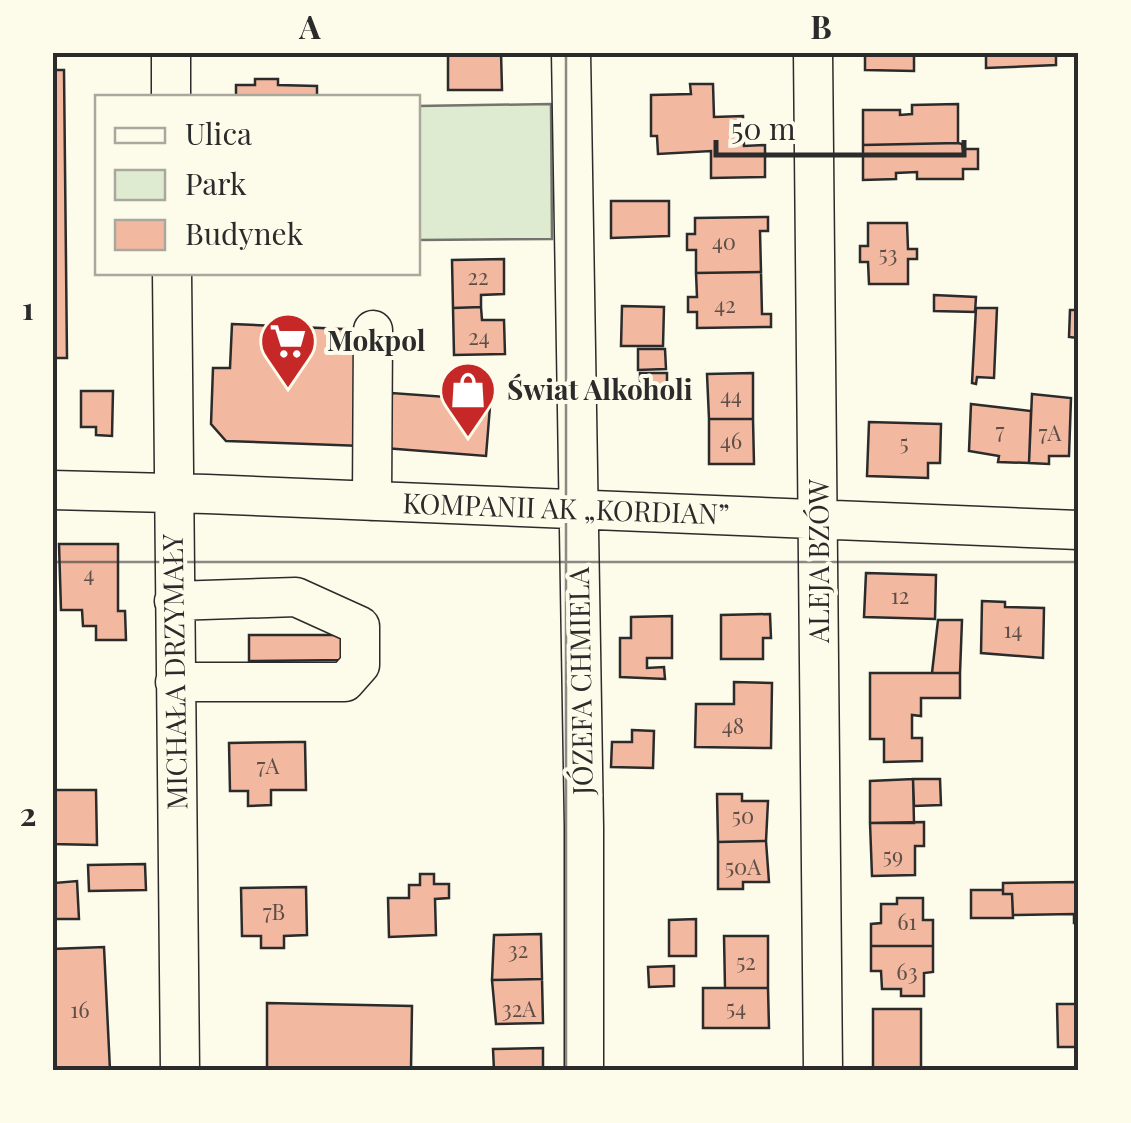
<svg xmlns="http://www.w3.org/2000/svg" width="1131" height="1123" font-family="'Playfair Display',serif">
  <style>
    .green { fill: #deebd1; stroke: #74746e; stroke-width: 2.5 }
    .building { fill: #f2b8a0; stroke: #2b2b2b; stroke-width: 2.5 }
    .lines { fill: none; stroke-linecap: round; stroke-linejoin: round }
    .minor-casing { stroke: #2b2b2b; stroke-width: 41 }
    .minor { stroke: #fdfbea; stroke-width: 38 }
    .grid { fill: none; stroke: #2b2b2b; stroke-width: 2.5; stroke-opacity: 0.55 }
    .labels { text-anchor: middle; stroke-width: 8; stroke-linejoin: round; paint-order: stroke }
    .number-label { font-size: 22px; fill: #5d4e48 }
    .poi-label { font-size: 28px; font-weight: bold; fill: #2b2b2b; stroke: #fdfbea; text-anchor: start }
    .street-label { font-size: 28px; fill: #2b2b2b; stroke: #fdfbea }
    .neatline { fill: none; stroke: #2b2b2b; stroke-width: 4 }
    .grid-label { font-size: 32px; text-anchor: middle; font-weight: bold; fill: #2b2b2b }
  </style>
  <rect width="100%" height="100%" fill="#fdfbea"/>
  <path class="green" d="M551,104L552,239L418,240V106Z"/>
  <path class="building" d="M448,52H501L502,90H448Z
    M865,52H914V71L865,70Z
    M986,52H1056V65L986,68Z
    M52,70H64L67,358H52Z
    M255,79H278V85L317,86V98H236V85H255Z
    M690,84H713L714,117L743,116L744,146L765,145V177L711,178V151L658,154L657,136H651V95L691,94Z
    M958,104V143L863,145V110H900V115L912,114V105Z
    M958,143L962,144L963,149H978V169H963V179H917V172L896,173V179L863,180V145Z
    M611,201H669V236L611,238Z
    M768,217V231H760L761,272L696,273V250H687V234H695V218Z
    M868,223H907L908,249H917V259H908V284H869L868,262H860V246H868Z
    M504,259V294L481,295V307L453,308L452,260Z
    M761,272L762,314H771V327L697,328V312H688V297H697L696,273Z
    M934,295L976,297L975,312L934,311Z
    M622,306L664,307L663,346H621Z
    M481,307L482,320H504L505,354L454,355L453,308Z
    M976,308H997L994,378L977,377L976,384L972,383Z
    M1070,310H1078V338L1069,337Z
    M232,324L365,330L362,446L226,441L211,424L213,368H230Z
    M638,349H665L666,369L638,370Z
    M640,373H667V386H640Z
    M753,373V419H709L707,374Z
    M81,391H113L112,436L96,435V427H81Z
    M447,391L491,394L486,456L384,448L388,445L392,393L446,397Z
    M1032,394L1071,398L1069,456H1049V464L1029,463Z
    M971,404L1031,411L1029,463L998,462L999,456L969,451Z
    M709,419H753L754,464H709Z
    M869,422L941,424L940,463H928V478L867,476Z
    M59,544H118V611H125L126,640H96V626H83L82,610H61Z
    M866,573L936,575L935,619L864,617Z
    M982,601L1005,602V607L1044,608L1043,658L981,653Z
    M770,614L771,638H763V659H721V615Z
    M672,616V658H647V668L664,667L665,679L620,677V638H631V617Z
    M938,620H962L960,673H932Z
    M249,635H348V660L249,661Z
    M870,673H960V698H921V716L912,715V738H922V761L884,762V739H870Z
    M734,682L772,683L771,748L695,747L696,704H734Z
    M632,730L654,731L653,768L611,767L612,742H632Z
    M293,742H305L306,790H271V805L248,806V791H230L229,743Z
    M913,779L914,823H870V781Z
    M913,779H940L941,805L914,806Z
    M52,790H96L97,845L52,844Z
    M717,794H742V801H768L766,841L718,842Z
    M924,822V846H915V875L872,876L870,823Z
    M766,841L769,882H743V889H718V842Z
    M145,864L146,890L89,891L88,865Z
    M420,874H434V884H449V898L435,899L436,935L389,937L388,898H409V885H420Z
    M52,876L55,883L77,881L79,919H52Z
    M1078,882V923H1074V914L1013,915L1012,894H1003V883Z
    M306,887L307,935L284,936V948H261V936H242L241,888Z
    M971,890H1003V894H1012L1013,918H971Z
    M897,898H923V920H933V946H871V924L881,923V904H897Z
    M696,919V956H669V920Z
    M541,934L542,979L492,980L494,935Z
    M724,936H768V988H725Z
    M871,946H933V972L924,973V996H901V989H882L881,971H871Z
    M104,947L110,1070H52V949Z
    M674,966V986L649,987L648,967Z
    M542,979L543,1023L496,1024L492,980Z
    M703,988H768L769,1028H703Z
    M267,1003L412,1006L411,1070H267Z
    M1057,1004H1078V1047H1058Z
    M873,1009H921V1069H873Z
    M543,1048V1070H494L493,1049Z"/>
  <g class="lines">
    <g class="minor-casing">
      <path id="minor" d="M171,52V98
        M571,52L584,827V1070
        M813,52L823,1070
        M172,272L180,1070
        M52,490L207,494L1078,530
        M372,501L373,330
        M174,601L296,597L360,626V665L345,682H175"/>
    </g>
    <use href="#minor" class="minor"/>
  </g>
  <path class="grid" d="M566,52V1070M52,562H1078"/>
  <defs>
    <g id="supermarket-pin" transform="scale(2.875)"><path d="M0 17L-7.5 6A9.5 9.5 0 1 1 7.5 6Z" fill="#c62828" stroke="#fdfbea"/><path d="M-6-5.5h2.5l.6 2H6L4.5 2H-2.5L-4.4-4H-6ZM-1.5 3.2a1.3 1.3 0 1 0 .1 0ZM3 3.2a1.3 1.3 0 1 0 .1 0Z" fill="#fff"/></g>
    <g id="shop-pin" transform="scale(2.875)"><path d="M0 17L-7.5 6A9.5 9.5 0 1 1 7.5 6Z" fill="#c62828" stroke="#fdfbea"/><path d="M-5-2.5h2.3a2.7 3.5 0 0 1 5.4 0H5L5.5 6h-11ZM-1.5-2.5h3a1.5 2.3 0 0 0-3 0Z" fill="#fff"/></g>
  </defs>
  <g fill-rule="evenodd">
    <use href="#supermarket-pin" x="288" y="341"/>
    <use href="#shop-pin" x="468" y="390"/>
  </g>
  <g class="labels">
    <g class="number-label">
      <text x="724" y="250">40</text>
      <text x="888" y="262">53</text>
      <text x="478" y="285">22</text>
      <text x="725" y="313">42</text>
      <text x="479" y="345">24</text>
      <text x="731" y="404">44</text>
      <text x="1000" y="439">7</text>
      <text x="1050" y="441">7A</text>
      <text x="731" y="449">46</text>
      <text x="904" y="451">5</text>
      <text x="89" y="582">4</text>
      <text x="900" y="604">12</text>
      <text x="1013" y="638">14</text>
      <text x="733" y="734">48</text>
      <text x="268" y="774">7A</text>
      <text x="743" y="824">50</text>
      <text x="893" y="864">59</text>
      <text x="743" y="875">50A</text>
      <text x="274" y="920">7B</text>
      <text x="907" y="930">61</text>
      <text x="518" y="958">32</text>
      <text x="746" y="970">52</text>
      <text x="907" y="980">63</text>
      <text x="736" y="1016">54</text>
      <text x="519" y="1017">32A</text>
      <text x="80" y="1018">16</text>
    </g>
    <g class="poi-label">
      <text x="327" y="351">Mokpol</text>
      <text x="507" y="400">Świat Alkoholi</text>
    </g>
    <g class="street-label">
      <text transform="translate(566 509) rotate(2)" y="10">KOMPANII AK „KORDIAN”</text>
      <text transform="translate(819 561) rotate(-90)" y="10">ALEJA BZÓW</text>
      <text transform="translate(175 672) rotate(-91)" y="10">MICHAŁA DRZYMAŁY</text>
      <text transform="translate(581 681) rotate(-91)" y="10">JÓZEFA CHMIELA</text>
    </g>
  </g>
  <rect width="1131" height="1123" fill="none" stroke="#fdfbea" stroke-width="110"/>
  <rect x="95" y="95" width="325" height="180" fill="#fdfbea" stroke="#a9a89e" stroke-width="2.5"/>
  <rect x="115" y="128" width="50" height="15" fill="#fdfbea" stroke="#a9a89e" stroke-width="2.5"/>
  <text x="185" y="145" font-size="30" fill="#2b2b2b">Ulica</text>
  <rect x="115" y="170" width="50" height="30" fill="#deebd1" stroke="#a9a89e" stroke-width="2.5"/>
  <text x="185" y="195" font-size="30" fill="#2b2b2b">Park</text>
  <rect x="115" y="220" width="50" height="30" fill="#f2b8a0" stroke="#a9a89e" stroke-width="2.5"/>
  <text x="185" y="245" font-size="30" fill="#2b2b2b">Budynek</text>
  <path d="M716 140v15h248v-15" fill="none" stroke="#2b2b2b" stroke-width="5"/>
  <text x="731" y="140" font-size="30" fill="#2b2b2b" stroke="#fdfbea" stroke-width="8" paint-order="stroke">50 m</text>
  <rect x="55" y="55" width="1021" height="1013" class="neatline"/>
  <g class="grid-label">
    <text x="310" y="39">A</text>
    <text x="821" y="39">B</text>
    <text x="28" y="320">1</text>
    <text x="28" y="826">2</text>
  </g>
</svg>
